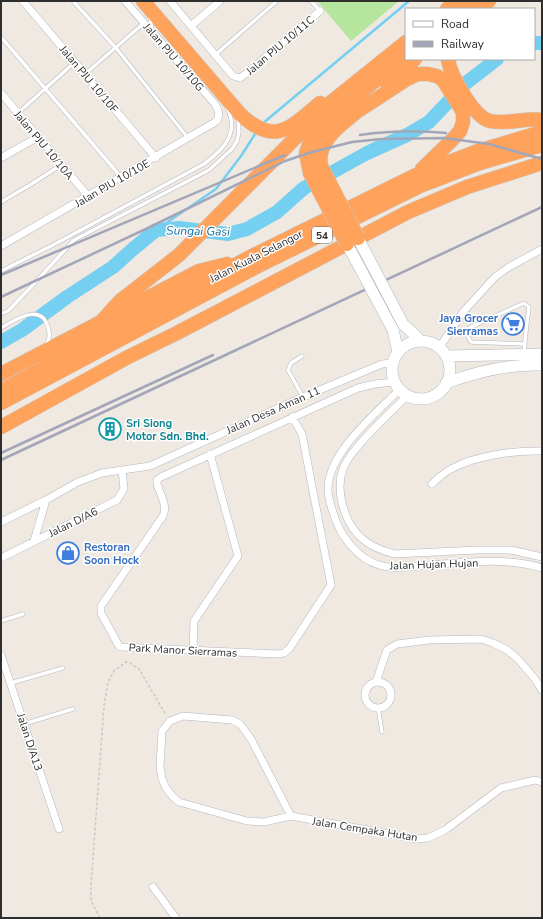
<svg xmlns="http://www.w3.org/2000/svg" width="543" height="919" font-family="'Nunito Sans',sans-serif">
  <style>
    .green { fill: #b6e59e }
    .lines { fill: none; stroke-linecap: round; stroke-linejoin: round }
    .stream { stroke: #75cff0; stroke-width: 2.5 }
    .river { stroke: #75cff0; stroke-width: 14 }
    .lane-casing { stroke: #b4b7c1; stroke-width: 4.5 }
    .street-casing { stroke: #b4b7c1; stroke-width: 8 }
    .secondary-casing { stroke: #b4b7c1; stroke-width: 12 }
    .highway-casing { stroke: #c9c9c9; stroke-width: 15 }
    .path { stroke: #c9c9c9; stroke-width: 1.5; stroke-dasharray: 3 2; stroke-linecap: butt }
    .lane { stroke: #fff; stroke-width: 3.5 }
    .street { stroke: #fff; stroke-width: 7 }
    .secondary { stroke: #fff; stroke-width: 11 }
    .highway { stroke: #ffa35c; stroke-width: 14 }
    .rail { stroke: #a3a6b8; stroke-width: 2.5 }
    .secondary-bridge-casing { stroke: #b4b7c1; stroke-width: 12; stroke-linecap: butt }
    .highway-bridge-casing { stroke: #c9c9c9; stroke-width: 15; stroke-linecap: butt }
    .secondary-bridge { stroke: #fff; stroke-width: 11 }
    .highway-bridge { stroke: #ffa35c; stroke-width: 14 }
    .labels { text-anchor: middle; stroke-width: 3; stroke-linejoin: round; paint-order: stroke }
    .shield { fill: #fff; stroke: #6d6d6d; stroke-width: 1 }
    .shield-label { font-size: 10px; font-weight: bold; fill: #2e2e2e }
    .street-label { font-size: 11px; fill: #2e2e2e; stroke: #fff }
    .shop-label { font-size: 11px; font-weight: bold; fill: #366cbe; stroke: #fff; text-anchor: end }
    .culture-label { font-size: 11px; font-weight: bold; fill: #0d838f; stroke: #fff; text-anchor: start }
    .water-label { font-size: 12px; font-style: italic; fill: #0d6fa3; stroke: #fff }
  </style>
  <rect width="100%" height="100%" fill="#efe9e1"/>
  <path class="green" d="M317,1H399L351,41Z"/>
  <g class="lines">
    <path class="stream" d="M262,124L409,1
      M156,230L216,189L241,156L257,131"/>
    <path class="river" d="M534,43H542
      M1,342L22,330L67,297L113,267L133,249L156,230L179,228L228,234L247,229L277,212L304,188L367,153L407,135L429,122L466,83L497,59"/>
    <g class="lane-casing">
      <path id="lane" d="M73,1L116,48L188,138
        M311,1L320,11
        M150,17L152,31
        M1,37L121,177
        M215,55L277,1
        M85,74L144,23
        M18,113L75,62
        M1,202L30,185L61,165
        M1,271L53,245L204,164C223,150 240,133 227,108
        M1,314L8,311L31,287L74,240L209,170L232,149L237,141L239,132L238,117
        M1,328C15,320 41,302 48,327C50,334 50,340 46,345
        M524,353C525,338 527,322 529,307L524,303L469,328C467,334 467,337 471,342L525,344
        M302,356L291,363L288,370L303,397
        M1,621L23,614
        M11,683L63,668
        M378,707L382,732
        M24,724L73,709"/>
    </g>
    <g class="street-casing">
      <path id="street" d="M23,1L156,158
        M170,1L233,76L240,78L247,73L320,11
        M191,26L220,1
        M1,93L88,196
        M1,158L38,137
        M1,246L217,121C220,114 219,111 215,104L125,1
        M439,348L463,312L495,277L509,267L542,249
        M399,390C375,414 328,453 328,489C328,497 331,507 334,515C340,536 358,559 379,565C395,570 414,566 430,565C467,562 506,557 542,568
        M407,396C390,413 350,449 343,469C337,485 341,505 348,520C358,540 374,549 395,554L477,550H511L542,557
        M292,417L302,434L331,585L289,649L284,653L278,654L121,647L119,646L101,613V606L163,516C168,506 160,494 157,484V480L161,477L358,388L375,384L394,382
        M432,484C438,478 444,473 451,469C474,456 516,450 542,451
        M1,522L46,500L78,482L102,473L150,466L303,397L382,364L392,363
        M34,541L46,500
        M1,558L117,500L124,489L122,470
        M193,651L194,621L238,556L210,454
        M1,655L59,829
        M376,682L387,650L397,644L429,640L481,639L493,643L507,650L518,659L535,679L542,690
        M365 695a13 13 0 1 1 26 0a13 13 0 1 1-26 0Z
        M291,816L251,739L240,724L232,720L183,716L170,721L162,731L160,767L162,779L166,788L173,797L179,802L247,821L264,822L291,816L417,839L428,838L445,830L501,788L535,780L542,782
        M153,887L176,918"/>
    </g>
    <g class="secondary-casing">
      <path id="secondary" d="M403,324L421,341
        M393,330L398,352
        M392 370a29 29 0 1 1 58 0a29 29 0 1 1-58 0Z
        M446,356L542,354
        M446,383C478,371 508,364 542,365"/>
    </g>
    <g class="highway-casing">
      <path id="highway" d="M143,1L240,114C275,147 290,128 320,103
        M447,9L457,1
        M460,9L470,1
        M476,9L489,1
        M448,59C450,75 472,113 487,120C491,122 498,122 502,122C515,122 529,118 542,120
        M387,84L415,59
        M358,111L407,79L418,74H428L437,76L443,80L463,112V122L460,131L453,139L422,169
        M321,166C315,139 347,121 365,105
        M310,173L306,153L312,137L326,122L406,55
        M102,321L120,301L179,255L330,103L406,42
        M1,374L199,271L227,264
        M1,391L250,257L416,175L475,152L542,132
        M1,403L256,267L420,186L480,163L542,145
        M1,427L128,357L177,333L408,212L467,187L542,163"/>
    </g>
    <path class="path" d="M100,918L91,901V885L104,706L108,682L114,671L126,662L130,663L139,669L166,715"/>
    <use href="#lane" class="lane"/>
    <use href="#street" class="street"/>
    <use href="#secondary" class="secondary"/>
    <use href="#highway" class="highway"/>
    <path class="rail" d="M360,135C388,131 417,130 446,133
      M1,275L285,155
      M1,297L150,227L285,161L312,152L352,142L381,139L444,138L489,144L542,159
      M1,453L213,355
      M1,460L542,207"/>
    <g class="secondary-bridge-casing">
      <path id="secondary-bridge" d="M358,238L403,324
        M347,244L393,330"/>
    </g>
    <g class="highway-bridge-casing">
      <path id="highway-bridge" d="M321,166L358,238
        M310,173L347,244"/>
    </g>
    <use href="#secondary-bridge" class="secondary-bridge"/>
    <use href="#highway-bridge" class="highway-bridge"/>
  </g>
  <defs>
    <g id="supermarket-ring" transform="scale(1.15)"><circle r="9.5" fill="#fff" stroke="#3f7fe0" stroke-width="1.5"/><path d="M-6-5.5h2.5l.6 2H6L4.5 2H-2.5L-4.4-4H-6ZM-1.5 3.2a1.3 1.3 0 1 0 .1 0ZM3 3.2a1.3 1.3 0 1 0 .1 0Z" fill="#3f7fe0"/></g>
    <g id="building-ring" transform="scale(1.15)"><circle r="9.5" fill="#fff" stroke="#0f9aa8" stroke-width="1.5"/><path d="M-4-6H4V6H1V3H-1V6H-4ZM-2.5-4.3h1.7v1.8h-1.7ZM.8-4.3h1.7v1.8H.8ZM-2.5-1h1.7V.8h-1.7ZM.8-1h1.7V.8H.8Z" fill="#0f9aa8"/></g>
    <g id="shop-ring" transform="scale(1.15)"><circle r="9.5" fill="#fff" stroke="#3f7fe0" stroke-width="1.5"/><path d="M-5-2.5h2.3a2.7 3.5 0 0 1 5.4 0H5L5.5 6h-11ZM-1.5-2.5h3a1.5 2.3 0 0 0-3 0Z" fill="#3f7fe0"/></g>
  </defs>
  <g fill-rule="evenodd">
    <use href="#supermarket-ring" x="513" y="324"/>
    <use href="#building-ring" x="110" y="429"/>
    <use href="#shop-ring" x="68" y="553"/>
  </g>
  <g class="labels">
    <rect class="shield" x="312" y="227" width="20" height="16" rx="3"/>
    <g class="shield-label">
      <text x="322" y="239">54</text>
    </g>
    <g class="street-label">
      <text transform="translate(280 45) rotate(-40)" y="4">Jalan PJU 10/11C</text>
      <text transform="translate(174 57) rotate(49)" y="4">Jalan PJU 10/10G</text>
      <text transform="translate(89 79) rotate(50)" y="4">Jalan PJU 10/10F</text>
      <text transform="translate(44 145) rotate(50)" y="4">Jalan PJU 10/10A</text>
      <text transform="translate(112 183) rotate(-30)" y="4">Jalan PJU 10/10E</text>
      <text transform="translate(256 256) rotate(-27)" y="4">Jalan Kuala Selangor</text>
      <text transform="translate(273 410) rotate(-24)" y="4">Jalan Desa Aman 11</text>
      <text transform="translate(73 522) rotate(-26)" y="4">Jalan D/A6</text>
      <text transform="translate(434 564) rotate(-2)" y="4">Jalan Hujan Hujan</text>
      <text transform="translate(183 650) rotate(3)" y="4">Park Manor Sierramas</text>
      <text transform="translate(30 742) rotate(72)" y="4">Jalan D/A13</text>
      <text transform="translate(365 829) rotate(9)" y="4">Jalan Cempaka Hutan</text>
    </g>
    <g class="shop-label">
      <text x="498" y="322">Jaya Grocer<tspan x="498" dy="13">Sierramas</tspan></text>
      <text x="84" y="551" text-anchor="start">Restoran<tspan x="84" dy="13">Soon Hock</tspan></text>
    </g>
    <g class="culture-label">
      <text x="126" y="427">Sri Siong<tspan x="126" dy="13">Motor Sdn. Bhd.</tspan></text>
    </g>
    <g class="water-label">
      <text transform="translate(198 231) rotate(1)" y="4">Sungai Gasi</text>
    </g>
  </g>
  <rect width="543" height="919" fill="none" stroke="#2e2e2e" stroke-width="4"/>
  <rect x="405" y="8" width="130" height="52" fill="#ffffff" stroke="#ababab"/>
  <rect x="413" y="21" width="20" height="6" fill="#ffffff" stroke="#ababab"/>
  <text x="441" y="28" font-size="12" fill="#2e2e2e">Road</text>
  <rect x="413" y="41" width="20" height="6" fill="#a3a6b8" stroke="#ababab"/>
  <text x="441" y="48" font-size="12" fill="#2e2e2e">Railway</text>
</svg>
